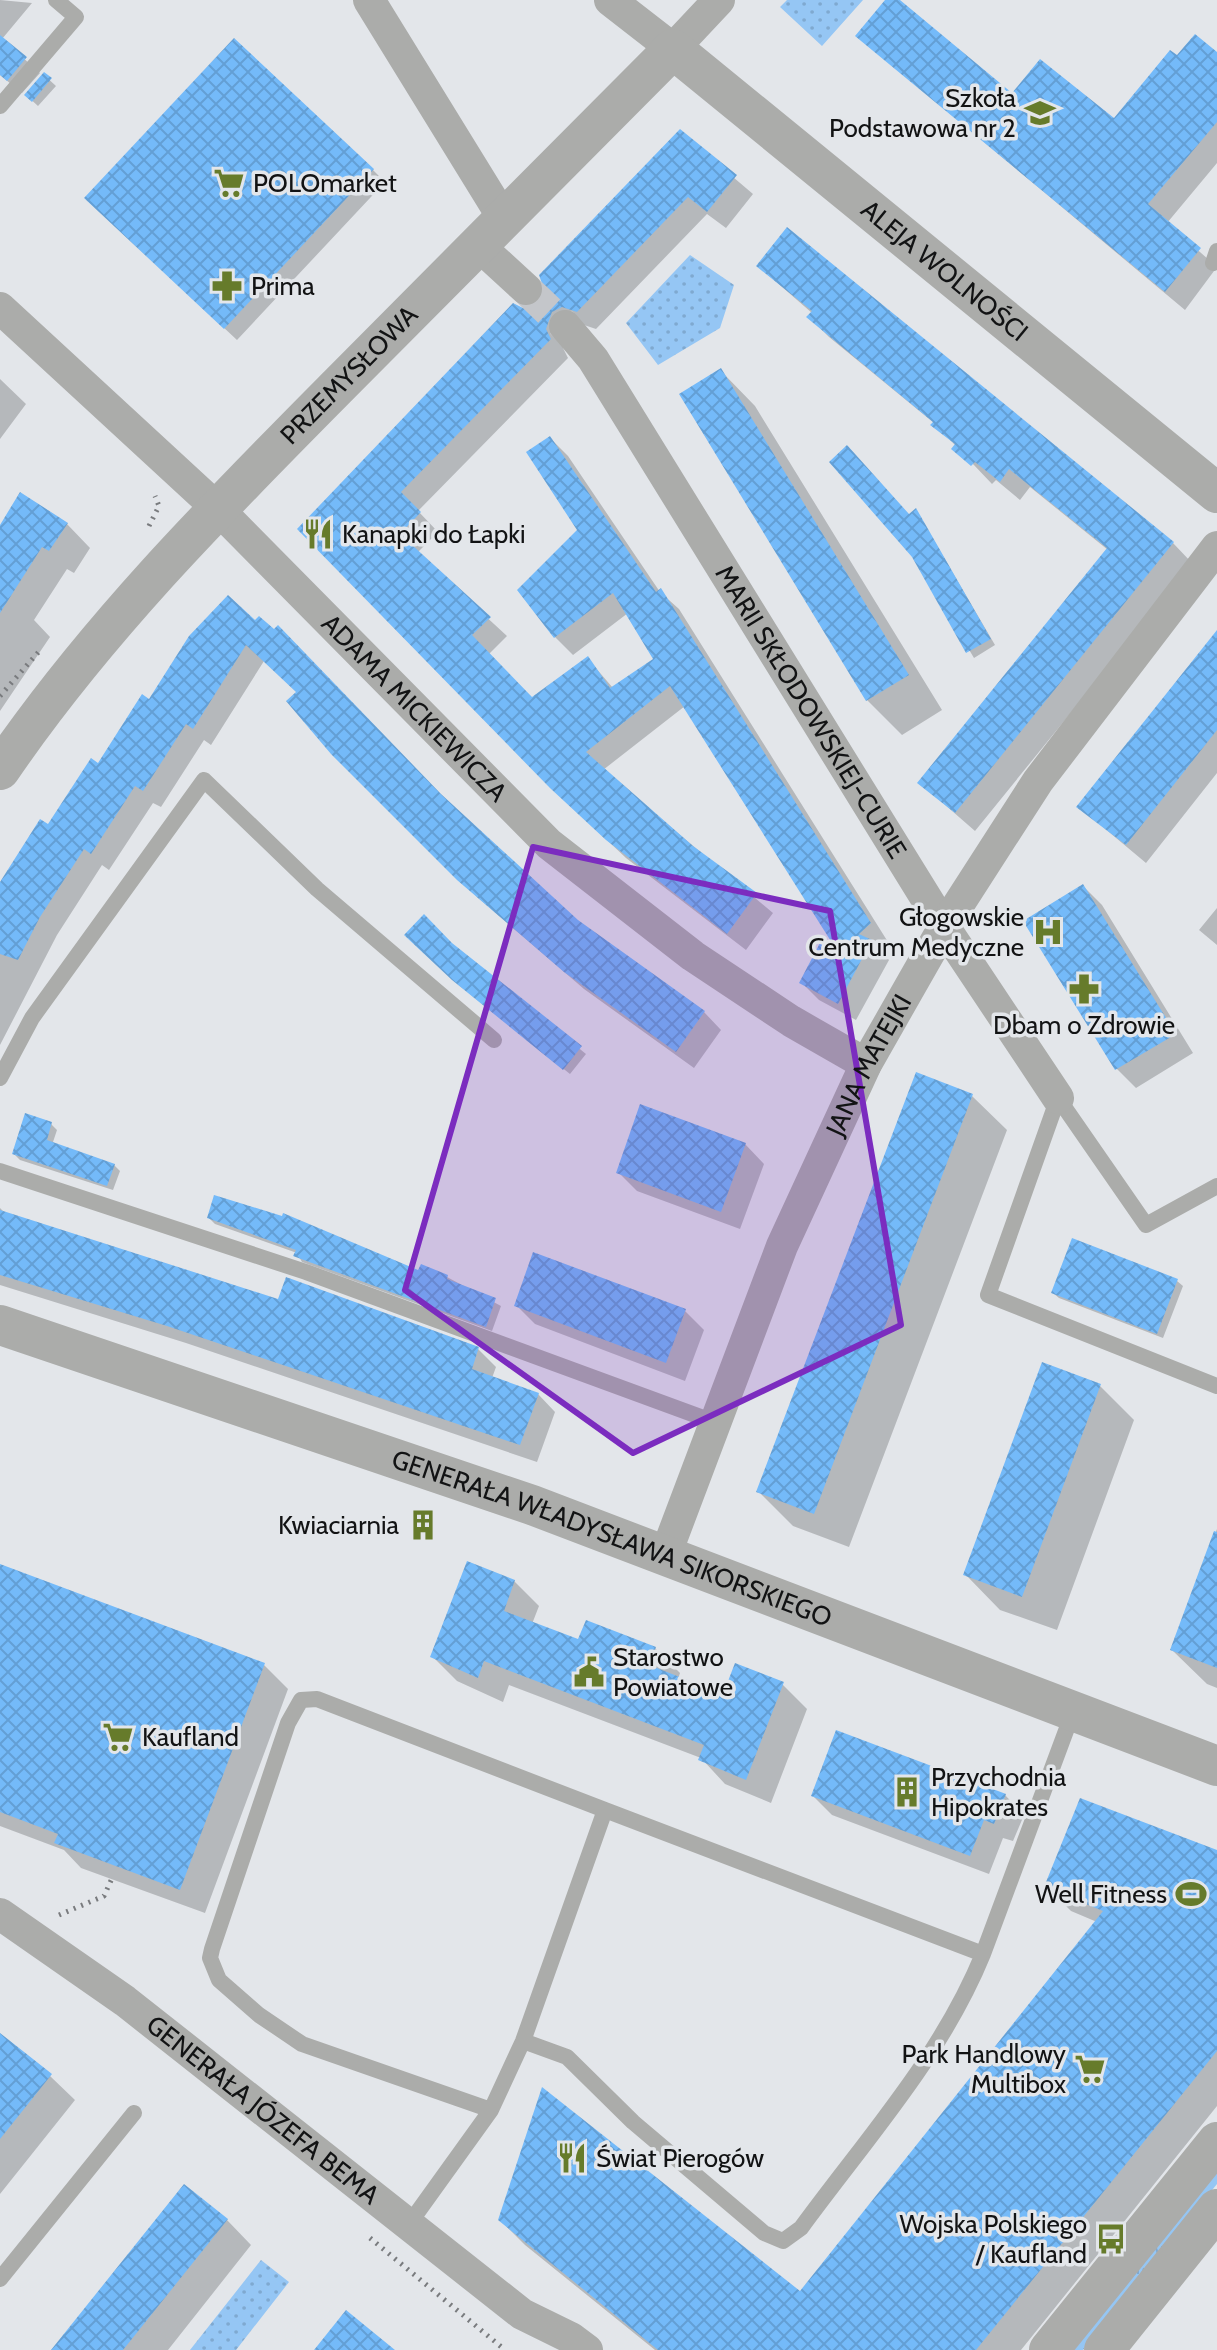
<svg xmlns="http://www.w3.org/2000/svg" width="1217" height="2350" font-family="Cabin,sans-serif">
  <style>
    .grass { fill: url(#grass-tufts) }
    .park { fill: url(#park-dots) }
    .shadow { fill: #0003 }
    .building { fill: url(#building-cross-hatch) }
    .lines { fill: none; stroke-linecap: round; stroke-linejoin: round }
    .minor-tunnel { stroke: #c4c6ca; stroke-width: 32; stroke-dasharray: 32 16; stroke-linecap: butt }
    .path { stroke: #797b7e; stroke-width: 5; stroke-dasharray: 2 6; stroke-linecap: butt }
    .service { stroke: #abacaa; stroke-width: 16 }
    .minor { stroke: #abacaa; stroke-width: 32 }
    .tertiary { stroke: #abacaa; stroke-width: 40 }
    .marked { fill: #7b2cbf; fill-opacity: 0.2; stroke: #7b2cbf; stroke-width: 6; stroke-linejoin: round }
    .labels { text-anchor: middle; stroke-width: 7; stroke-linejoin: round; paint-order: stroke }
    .poi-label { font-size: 26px; fill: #121314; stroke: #e3e6ea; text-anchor: start }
    .street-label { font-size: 26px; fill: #121314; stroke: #e3e6ea }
  </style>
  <defs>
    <pattern id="grass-tufts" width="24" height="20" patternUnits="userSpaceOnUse" patternTransform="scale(2)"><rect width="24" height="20" fill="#95c6f4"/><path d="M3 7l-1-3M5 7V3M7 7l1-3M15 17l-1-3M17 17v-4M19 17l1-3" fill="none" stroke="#7fa9d0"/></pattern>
    <pattern id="park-dots" width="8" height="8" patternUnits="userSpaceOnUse" patternTransform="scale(2)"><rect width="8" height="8" fill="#95c6f4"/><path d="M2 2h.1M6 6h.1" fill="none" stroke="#7fa9d0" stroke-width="1.8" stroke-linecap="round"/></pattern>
    <pattern id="building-cross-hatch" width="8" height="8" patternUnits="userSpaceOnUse" patternTransform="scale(2)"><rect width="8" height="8" fill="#74baf9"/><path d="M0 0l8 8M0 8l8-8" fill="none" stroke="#639fd5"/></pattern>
  </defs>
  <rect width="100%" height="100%" fill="#e3e6ea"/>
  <path class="grass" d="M1217,2170V2184L1083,2350H1074Z"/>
  <path class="park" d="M787,0H863L822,46L780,7Z
    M690,255L734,285L720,328L658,365L626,323Z
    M261,2260L289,2282L236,2350H190Z"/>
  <path class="shadow" d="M0,0L32,3L2,39L40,73L22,93L0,75Z
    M888,0H896L1013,96L1114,121L1177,58L1217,55V163L1167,223L1217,267L1185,310L857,36Z
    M44,75L56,86L38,106L26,95Z
    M680,132L753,194L726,228L707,214L596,329L581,324L563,348L568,358L418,511L438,532L417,553L507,636L488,655L532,700L588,659L613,688L656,659L628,613L573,655L555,637L580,530L550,438L568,456L660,592L679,609L888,942L879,950L889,960L856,1020L819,1000L801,982L845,961L685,706L603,770L773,913L746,950L626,858L571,806L300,529L522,310L541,304Z
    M373,170L385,182L237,340L99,211Z
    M758,266L1173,543L1192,563L975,831L920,783L1108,550L1030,487L1020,500L996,480L992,484L934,423L829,337L809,317L812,313Z
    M721,371L755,406L942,710L902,735L867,700Z
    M0,379L26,404L0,439Z
    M916,510L995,645L974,658L913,556L910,516Z
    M67,524L90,548L74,573L67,569L34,620L50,637L0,711V528Z
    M228,598L577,922L704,1012L721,1030L694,1068L584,989L477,897L298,693L264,661L211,745L204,740L161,807L153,803L109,870L102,865L57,935L0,1045V886L150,701Z
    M1217,652V773L1146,863L1079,807Z
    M1083,886L1102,905L1193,1053L1136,1088L1117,1069L1026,921Z
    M1217,908V945L1199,930Z
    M452,945L586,1054L570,1074L460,986Z
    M917,1075L972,1096L1007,1130L849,1547L793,1526L759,1492Z
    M51,1124L57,1130L52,1145L114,1165L120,1171L113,1190L20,1160L14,1154Z
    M745,1144L764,1164L740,1229L637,1191L618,1172Z
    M0,1208L6,1214L255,1295L478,1349L496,1367L492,1378L538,1394L555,1412L537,1462L186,1343L0,1285Z
    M209,1218L419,1273L447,1277L501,1306L492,1331L302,1262L297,1253L215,1224Z
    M1177,1281L1183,1286L1163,1338L1059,1298L1053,1293Z
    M516,1305L685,1311L704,1330L685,1381L535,1324Z
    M1100,1386L1134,1420L1057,1630L1000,1610L966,1575Z
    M1217,1529V1688L1207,1684L1172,1650Z
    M0,1566L263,1664L288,1689L205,1913L81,1868L64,1850L0,1826Z
    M514,1581L539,1606L532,1624L579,1642L655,1648L680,1673L678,1679L725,1697L782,1684L807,1709L771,1803L725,1784L701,1758L509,1685L503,1702L457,1681L432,1656Z
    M1005,1795L1024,1815L1013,1841L1003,1838L989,1874L832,1815L813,1796Z
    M1217,1852V2106L1021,2350H655L525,2245L500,2220L800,2294L1097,1922L1071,1911L1046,1886Z
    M0,2049L50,2076L75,2100L0,2194Z
    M227,2220L251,2245L168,2350H53Z"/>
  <path class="building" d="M885,0H900L1012,93L1040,59L1114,118L1170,50L1177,55L1195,34L1217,52V122L1148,204L1201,248L1165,292L855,36Z
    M0,35L27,57L7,81L0,75Z
    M234,38L374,169L224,329L84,198Z
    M44,72L52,78L32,102L24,95Z
    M680,129L737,175L707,212L688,197L577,312L562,307L552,312L546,329L551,339L401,492L421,512L400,534L491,617L472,635L532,697L588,656L610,688L653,659L613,593L554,638L517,590L577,530L526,452L550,436L656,592L661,588L871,923L859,934L872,940L838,1004L799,983L821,941L839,954L670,686L586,752L693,846L757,893L727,934L606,840L550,788L297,529L513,303L523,308L539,302L545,292L539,275Z
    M787,227L1174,542L955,813L917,783L1107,548L1009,469L1000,482L975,462L971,466L951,449L955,444L930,425L933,422L806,317L812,311L756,266Z
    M721,368L909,675L866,701L679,394Z
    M847,445L909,514L916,508L991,639L966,653L912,557L829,462Z
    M20,492L68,523L49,551L42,547L0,613V525Z
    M228,595L255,620L259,616L274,629L278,625L441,794L578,920L705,1011L676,1052L564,972L457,880L331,754L286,701L296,692L246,645L193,729L186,724L143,791L135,786L91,854L84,849L40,917L18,960L0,954V882L40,819L48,824L91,758L98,763L142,694L149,699L189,636Z
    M1217,630V730L1126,845L1076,807Z
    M1083,884L1176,1034L1115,1070L1023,921Z
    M424,914L452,943L582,1046L563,1070L452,980L404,935Z
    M916,1072L973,1094L814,1514L756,1492Z
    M640,1104L746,1143L721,1212L616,1173Z
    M25,1113L52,1122L47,1140L115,1164L107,1186L12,1154Z
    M214,1195L282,1216L283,1213L418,1270L421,1264L448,1275L447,1279L496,1298L486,1327L293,1256L296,1250L207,1218Z
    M0,1210L278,1299L286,1277L479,1347L472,1369L539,1393L520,1445L167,1326L0,1275Z
    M1072,1238L1178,1279L1157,1334L1051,1293Z
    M533,1252L686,1309L666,1363L514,1306Z
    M1042,1362L1101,1384L1022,1597L963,1575Z
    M1214,1531L1217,1532V1668L1170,1650Z
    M467,1561L515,1580L504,1611L578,1639L586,1620L656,1647L649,1665L723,1694L735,1663L784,1682L746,1780L698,1760L704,1745L484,1661L478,1678L430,1657Z
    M0,1564L265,1663L180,1890L54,1843L58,1834L0,1812Z
    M836,1730L1006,1794L994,1824L984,1820L970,1856L811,1796Z
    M1080,1798L1217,1850V2051L976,2350H658L498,2220L542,2087L800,2291L1103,1911L1044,1887Z
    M0,2033L52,2074L0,2139Z
    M184,2184L228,2219L123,2350H51Z
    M346,2310L395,2350H314Z"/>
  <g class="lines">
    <path class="minor-tunnel" d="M526,289L565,326"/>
    <path class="path" d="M149,526L159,506L155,496
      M0,696L42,648
      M59,1915L104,1896L113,1876
      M370,2238L505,2350"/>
    <path class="service" d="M0,106L76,17L56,0
      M1213,263L1217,251
      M0,1078L32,1018L204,780L317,889L494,1040
      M1058,1098L988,1295L1217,1386
      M1058,1098L1146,1225L1217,1186
      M0,1171L306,1272L717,1423
      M983,1954L1073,1712
      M523,2041L567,2057L633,2122L764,2233L783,2241L801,2228C866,2139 941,2057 983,1954L605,1810
      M409,2224L491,2110L523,2041L605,1810L317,1699L301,1700L288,1723L212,1949L210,1958L219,1980L259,2015L302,2044L491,2110
      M0,2279L134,2113"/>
    <g class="minor">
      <path d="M369,0L504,219"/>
      <path d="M610,0L673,49L719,0"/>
      <path d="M478,245L526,289"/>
      <path id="s1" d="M0,308L218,509L549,844L693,956L791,1021L866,1064"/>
      <path id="s2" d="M565,326L593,359L944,927L1058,1098"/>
      <path id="s3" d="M665,1556L782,1246L866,1064L944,927L1038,781L1217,547"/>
      <path id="s4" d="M0,1914L125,2001L522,2314L571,2338L587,2350"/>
    </g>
    <g class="tertiary">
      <path id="s5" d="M0,770C97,628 219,506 340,384C450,272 562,161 673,49L1217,493"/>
      <path id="s6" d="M0,1325L532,1505L1217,1766"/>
      <path d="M1049,2350L1217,2142"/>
      <path d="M1104,2350L1217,2209"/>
    </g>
  </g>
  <path class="marked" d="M533,847L830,911L901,1325L633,1453L405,1290Z"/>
  <defs>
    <g id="school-bare" transform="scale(2.4)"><path d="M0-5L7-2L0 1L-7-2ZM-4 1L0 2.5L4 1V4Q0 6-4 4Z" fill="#667b2b" stroke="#e3e6ea" stroke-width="2.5" paint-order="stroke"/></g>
    <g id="supermarket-bare" transform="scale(2.4)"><path d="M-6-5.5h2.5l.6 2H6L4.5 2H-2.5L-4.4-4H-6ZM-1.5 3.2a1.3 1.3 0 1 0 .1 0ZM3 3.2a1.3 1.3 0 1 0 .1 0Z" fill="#667b2b" stroke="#e3e6ea" stroke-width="2.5" paint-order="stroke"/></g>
    <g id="pharmacy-bare" transform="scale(2.4)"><path d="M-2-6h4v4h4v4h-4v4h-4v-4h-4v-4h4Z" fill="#667b2b" stroke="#e3e6ea" stroke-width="2.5" paint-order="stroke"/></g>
    <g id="restaurant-bare" transform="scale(2.4)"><path d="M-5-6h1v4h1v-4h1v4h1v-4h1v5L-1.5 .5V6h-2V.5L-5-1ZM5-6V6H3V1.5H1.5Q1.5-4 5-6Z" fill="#667b2b" stroke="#e3e6ea" stroke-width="2.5" paint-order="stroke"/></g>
    <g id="hospital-bare" transform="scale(2.4)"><path d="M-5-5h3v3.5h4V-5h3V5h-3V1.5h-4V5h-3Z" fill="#667b2b" stroke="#e3e6ea" stroke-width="2.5" paint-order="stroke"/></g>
    <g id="building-bare" transform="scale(2.4)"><path d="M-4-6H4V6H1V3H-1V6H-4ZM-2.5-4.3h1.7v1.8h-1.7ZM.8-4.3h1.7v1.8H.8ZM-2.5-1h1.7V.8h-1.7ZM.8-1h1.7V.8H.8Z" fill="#667b2b" stroke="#e3e6ea" stroke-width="2.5" paint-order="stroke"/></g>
    <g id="civic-bare" transform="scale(2.4)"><path d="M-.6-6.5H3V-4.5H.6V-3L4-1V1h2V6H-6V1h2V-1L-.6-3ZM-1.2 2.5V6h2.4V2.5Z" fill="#667b2b" stroke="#e3e6ea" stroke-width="2.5" paint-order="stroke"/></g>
    <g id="stadium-bare" transform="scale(2.4)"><path d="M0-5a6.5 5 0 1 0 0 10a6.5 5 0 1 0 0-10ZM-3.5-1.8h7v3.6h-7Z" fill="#667b2b" stroke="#e3e6ea" stroke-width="2.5" paint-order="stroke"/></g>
    <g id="bus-bare" transform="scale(2.4)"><path d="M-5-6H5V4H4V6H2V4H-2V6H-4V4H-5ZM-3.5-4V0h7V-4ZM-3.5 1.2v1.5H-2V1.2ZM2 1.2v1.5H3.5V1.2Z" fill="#667b2b" stroke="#e3e6ea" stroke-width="2.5" paint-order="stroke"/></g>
  </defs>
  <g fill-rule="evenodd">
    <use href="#school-bare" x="1040" y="113"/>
    <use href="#supermarket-bare" x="229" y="183"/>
    <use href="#pharmacy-bare" x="227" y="286"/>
    <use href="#restaurant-bare" x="318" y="534"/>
    <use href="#hospital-bare" x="1048" y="932"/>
    <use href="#pharmacy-bare" x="1084" y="989"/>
    <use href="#building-bare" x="423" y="1525"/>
    <use href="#civic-bare" x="589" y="1672"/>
    <use href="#supermarket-bare" x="118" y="1737"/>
    <use href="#building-bare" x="907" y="1792"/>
    <use href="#stadium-bare" x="1191" y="1894"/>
    <use href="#supermarket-bare" x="1090" y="2069"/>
    <use href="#restaurant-bare" x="572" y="2158"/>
    <use href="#bus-bare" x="1111" y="2239"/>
  </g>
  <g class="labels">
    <g class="poi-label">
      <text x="1016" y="107" text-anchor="end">Szkoła<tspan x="1016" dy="30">Podstawowa nr 2</tspan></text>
      <text x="253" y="192">POLOmarket</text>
      <text x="251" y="295">Prima</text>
      <text x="342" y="543">Kanapki do Łapki</text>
      <text x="1024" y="926" text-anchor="end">Głogowskie<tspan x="1024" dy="30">Centrum Medyczne</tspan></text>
      <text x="1084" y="1034" text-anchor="middle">Dbam o Zdrowie</text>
      <text x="399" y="1534" text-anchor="end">Kwiaciarnia</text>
      <text x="613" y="1666">Starostwo<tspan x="613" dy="30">Powiatowe</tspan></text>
      <text x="142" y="1746">Kaufland</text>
      <text x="931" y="1786">Przychodnia<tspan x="931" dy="30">Hipokrates</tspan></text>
      <text x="1167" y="1903" text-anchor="end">Well Fitness</text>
      <text x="1066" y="2063" text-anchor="end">Park Handlowy<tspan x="1066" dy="30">Multibox</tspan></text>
      <text x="596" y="2167">Świat Pierogów</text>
      <text x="1087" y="2233" text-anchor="end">Wojska Polskiego<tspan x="1087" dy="30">/ Kaufland</tspan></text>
    </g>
    <g class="street-label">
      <text dy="9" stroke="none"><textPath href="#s5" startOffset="1338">ALEJA WOLNOŚCI</textPath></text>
      <text dy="9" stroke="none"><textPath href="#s5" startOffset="528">PRZEMYSŁOWA</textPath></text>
      <text dy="9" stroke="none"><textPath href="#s1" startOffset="576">ADAMA MICKIEWICZA</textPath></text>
      <text dy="9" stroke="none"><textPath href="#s2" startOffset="458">MARII SKŁODOWSKIEJ-CURIE</textPath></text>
      <text dy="9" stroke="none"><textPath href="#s3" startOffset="532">JANA MATEJKI</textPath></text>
      <text dy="9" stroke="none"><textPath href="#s6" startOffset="648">GENERAŁA WŁADYSŁAWA SIKORSKIEGO</textPath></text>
      <text dy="9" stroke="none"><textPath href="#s4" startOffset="328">GENERAŁA JÓZEFA BEMA</textPath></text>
    </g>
  </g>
</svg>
